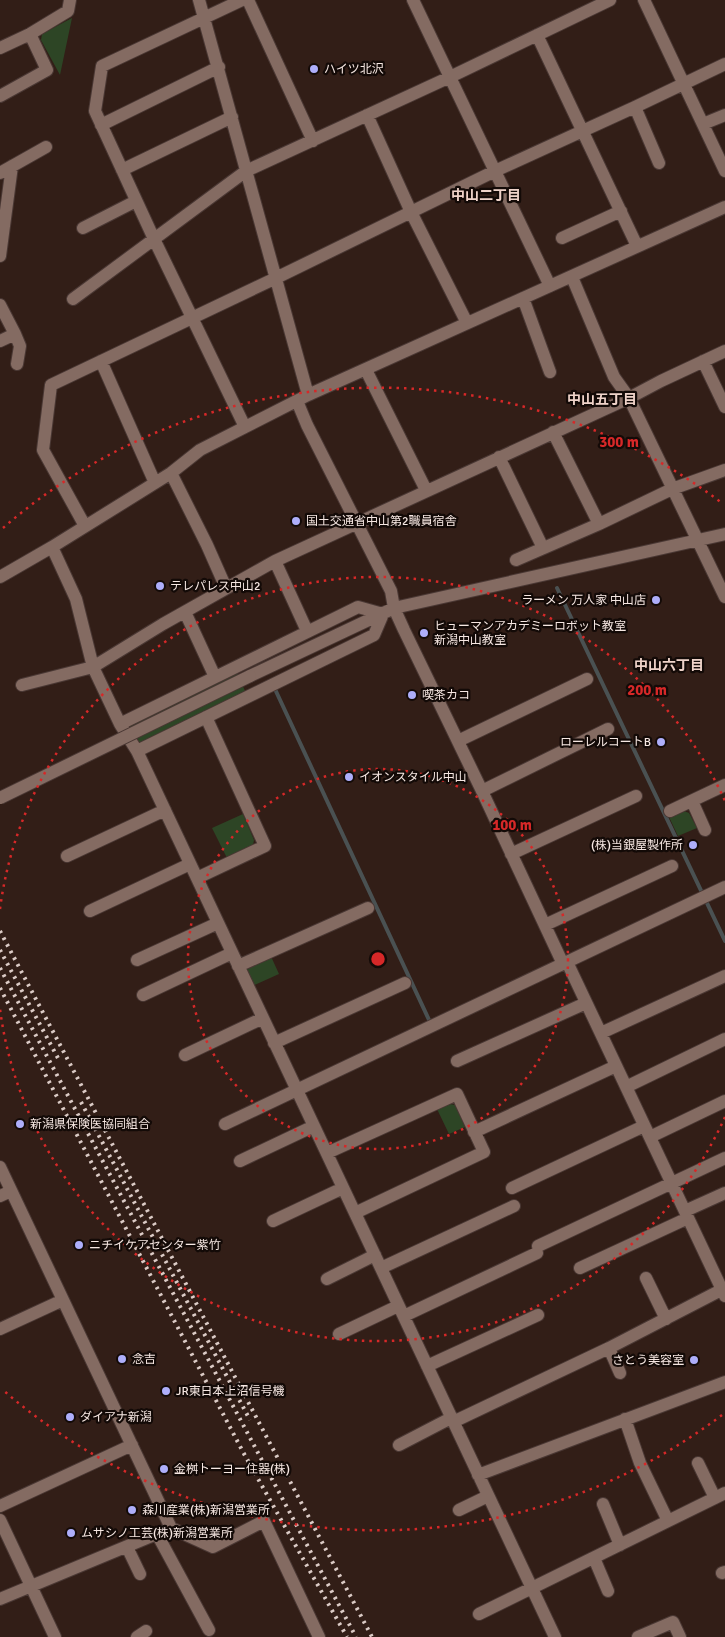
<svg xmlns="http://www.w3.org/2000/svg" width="725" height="1637" font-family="Signika,'Noto Sans JP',sans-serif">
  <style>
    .green { fill: #2d4525 }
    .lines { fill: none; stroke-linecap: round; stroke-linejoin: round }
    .stream { stroke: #4a5152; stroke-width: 4 }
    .minor-casing { stroke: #4a3834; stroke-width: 14 }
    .minor { stroke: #846b62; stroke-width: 12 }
    .rail { stroke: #dbcbc6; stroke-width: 4; stroke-dasharray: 2.5 5; stroke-linecap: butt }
    .minor-bridge-casing { stroke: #4a3834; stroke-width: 14; stroke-linecap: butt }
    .minor-bridge { stroke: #846b62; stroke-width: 12 }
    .ring { fill: none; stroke: #d62828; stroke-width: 2.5; stroke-dasharray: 2.5 5 }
    .poi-dot { fill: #aeaefa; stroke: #130a07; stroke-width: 2 }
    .labels { text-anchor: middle; stroke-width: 4.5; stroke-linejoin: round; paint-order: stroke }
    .poi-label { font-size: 12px; fill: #f6e7e2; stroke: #130a07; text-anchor: start }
    .neighbourhood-label { font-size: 14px; font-weight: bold; fill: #efd3c9; stroke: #130a07 }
    .centre { fill: #d62828; stroke: #130a07; stroke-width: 2.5 }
    .ring-label { font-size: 15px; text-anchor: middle; font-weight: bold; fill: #d62828; stroke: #130a07; stroke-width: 4.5; stroke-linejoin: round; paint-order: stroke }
  </style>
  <rect width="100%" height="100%" fill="#321e17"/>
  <path class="green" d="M72,18L60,75L41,40L42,34Z
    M236,670L245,691L136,745L123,725Z
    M684,811L689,813L697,828L678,836L669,817Z
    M243,814L254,840L253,845L227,858L212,828Z
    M269,952L279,974L248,988L238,966Z
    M450,1104L455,1105L465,1127L449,1134L437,1109Z"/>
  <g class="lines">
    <path class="stream" d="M557,588L725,941
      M274,687L430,1022"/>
    <g class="minor-casing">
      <path id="minor" d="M199,0L308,395
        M242,0L102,66L95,111L154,239L245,427
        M248,0L313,141
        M413,0L550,286
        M644,0L725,171
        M537,35L637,246
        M0,48L30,34L68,11L70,0
        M0,96L47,70L30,34
        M635,107L659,163
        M367,115L411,212L467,323
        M703,124L725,115
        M101,125L219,67
        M122,170L232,117
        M0,173L46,147
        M83,228L136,201
        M562,238L621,211
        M0,256L12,166
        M572,277L614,377L629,398L725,597
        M523,298L550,372
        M73,299L246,171L450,77L610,0
        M0,305L15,334L0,341
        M15,334L20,346L17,364
        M101,361L155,483
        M703,361L725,407
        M366,370L426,490
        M297,401L307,425L391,591L394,608L404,630L482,791L563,964
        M553,432L599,524
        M499,457L543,548
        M171,473L207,545L226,588
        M85,526L43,450L51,385L276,278L495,171L635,107L725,64
        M52,547L76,599L93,667L120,724L137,751L555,1637
        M516,560L599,524L672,489L725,470
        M275,561L307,631
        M0,577L52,547L171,473L200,450L308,395L725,207
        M185,612L215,677
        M250,676L394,608L725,534
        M22,685L93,667L163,624L275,561L629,398L661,381L725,351
        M120,724L358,607L383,614L374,635L137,751
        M458,741L587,679
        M482,791L608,729
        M692,801L705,830
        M670,811L725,785
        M511,854L636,796
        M67,856L165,810
        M197,878L265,846L206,717
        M90,911L190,864
        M545,925L672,866
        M137,960L218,923
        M567,962L725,1296
        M238,966L368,908
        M143,995L232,953
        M601,1033L725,976
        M274,1043L405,983
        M185,1055L263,1018
        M457,1061L586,1003
        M626,1087L725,1039
        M225,1124L725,887
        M474,1132L616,1066
        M650,1137L725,1101
        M327,1153L457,1094L484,1152L355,1213
        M240,1161L314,1126
        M0,1167L171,1528
        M512,1188L644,1126
        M0,1196L11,1191
        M685,1211L725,1193
        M273,1221L343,1188
        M538,1246L725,1158
        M381,1268L514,1206
        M580,1268L688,1218
        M646,1278L666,1319
        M327,1279L375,1255
        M404,1316L537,1253
        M0,1329L63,1300
        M339,1334L398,1306
        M609,1348L620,1373
        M427,1366L538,1315
        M625,1419L640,1463L668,1521
        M453,1422L609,1348L725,1288
        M399,1445L451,1418
        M698,1463L715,1498
        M478,1475L725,1382
        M603,1504L620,1545
        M0,1506L132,1445
        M459,1510L488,1496
        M0,1520L55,1637
        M157,1534L209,1630
        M127,1547L140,1574
        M594,1558L608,1591
        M722,1573L725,1572
        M0,1599L171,1528L213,1547L264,1521L319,1637
        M479,1614L725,1493
        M137,1637L146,1631
        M638,1637L673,1622L680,1637"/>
    </g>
    <use href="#minor" class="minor"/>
    <path class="rail" d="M0,931L372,1637
      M0,950L59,1060
      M0,968L356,1637
      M0,988L243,1452L347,1637
      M81,1102L250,1420"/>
    <g class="minor-bridge-casing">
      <path id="minor-bridge" d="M0,798L250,676"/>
    </g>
    <use href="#minor-bridge" class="minor-bridge"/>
  </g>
  <g class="ring">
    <circle cx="378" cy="959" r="190"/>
    <path d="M725 1117A381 381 0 0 1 0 1009M0 909A381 381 0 0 1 725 801"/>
    <path d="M722 1415A571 571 0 0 1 3 1390M3 528A571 571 0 0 1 722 503"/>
  </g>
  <g class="poi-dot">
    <circle cx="314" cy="69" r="5"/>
    <circle cx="296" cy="521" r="5"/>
    <circle cx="160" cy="586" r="5"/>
    <circle cx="656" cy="600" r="5"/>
    <circle cx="424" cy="633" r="5"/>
    <circle cx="412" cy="695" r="5"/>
    <circle cx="661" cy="742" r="5"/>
    <circle cx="349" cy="777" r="5"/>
    <circle cx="693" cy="845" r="5"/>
    <circle cx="20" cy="1124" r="5"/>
    <circle cx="79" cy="1245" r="5"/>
    <circle cx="122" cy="1359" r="5"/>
    <circle cx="694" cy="1360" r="5"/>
    <circle cx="166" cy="1391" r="5"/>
    <circle cx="70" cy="1417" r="5"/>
    <circle cx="164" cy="1469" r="5"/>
    <circle cx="132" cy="1510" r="5"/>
    <circle cx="71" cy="1533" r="5"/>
  </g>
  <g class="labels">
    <g class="poi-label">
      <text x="324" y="73">ハイツ北沢</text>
      <text x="306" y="525">国土交通省中山第2職員宿舎</text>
      <text x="170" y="590">テレパレス中山2</text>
      <text x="646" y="604" text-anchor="end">ラーメン 万人家 中山店</text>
      <text x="434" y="630">ヒューマンアカデミーロボット教室<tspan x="434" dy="14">新潟中山教室</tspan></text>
      <text x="422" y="699">喫茶カコ</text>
      <text x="651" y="746" text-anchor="end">ローレルコートB</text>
      <text x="359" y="781">イオンスタイル中山</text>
      <text x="683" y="849" text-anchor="end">(株)当銀屋製作所</text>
      <text x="30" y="1128">新潟県保険医協同組合</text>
      <text x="89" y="1249">ニチイケアセンター紫竹</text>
      <text x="132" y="1363">念吉</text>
      <text x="684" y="1364" text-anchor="end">さとう美容室</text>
      <text x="176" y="1395">JR東日本上沼信号機</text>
      <text x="80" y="1421">ダイアナ新潟</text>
      <text x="174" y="1473">金桝トーヨー住器(株)</text>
      <text x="142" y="1514">森川産業(株)新潟営業所</text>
      <text x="81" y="1537">ムサシノ工芸(株)新潟営業所</text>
    </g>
    <g class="neighbourhood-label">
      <text x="486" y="200">中山二丁目</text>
      <text x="602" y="404">中山五丁目</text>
      <text x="669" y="670">中山六丁目</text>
    </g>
  </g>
  <circle cx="378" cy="959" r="8" class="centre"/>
  <g class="ring-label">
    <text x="619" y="447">300 m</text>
    <text x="647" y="695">200 m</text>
    <text x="512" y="830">100 m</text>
  </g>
</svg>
